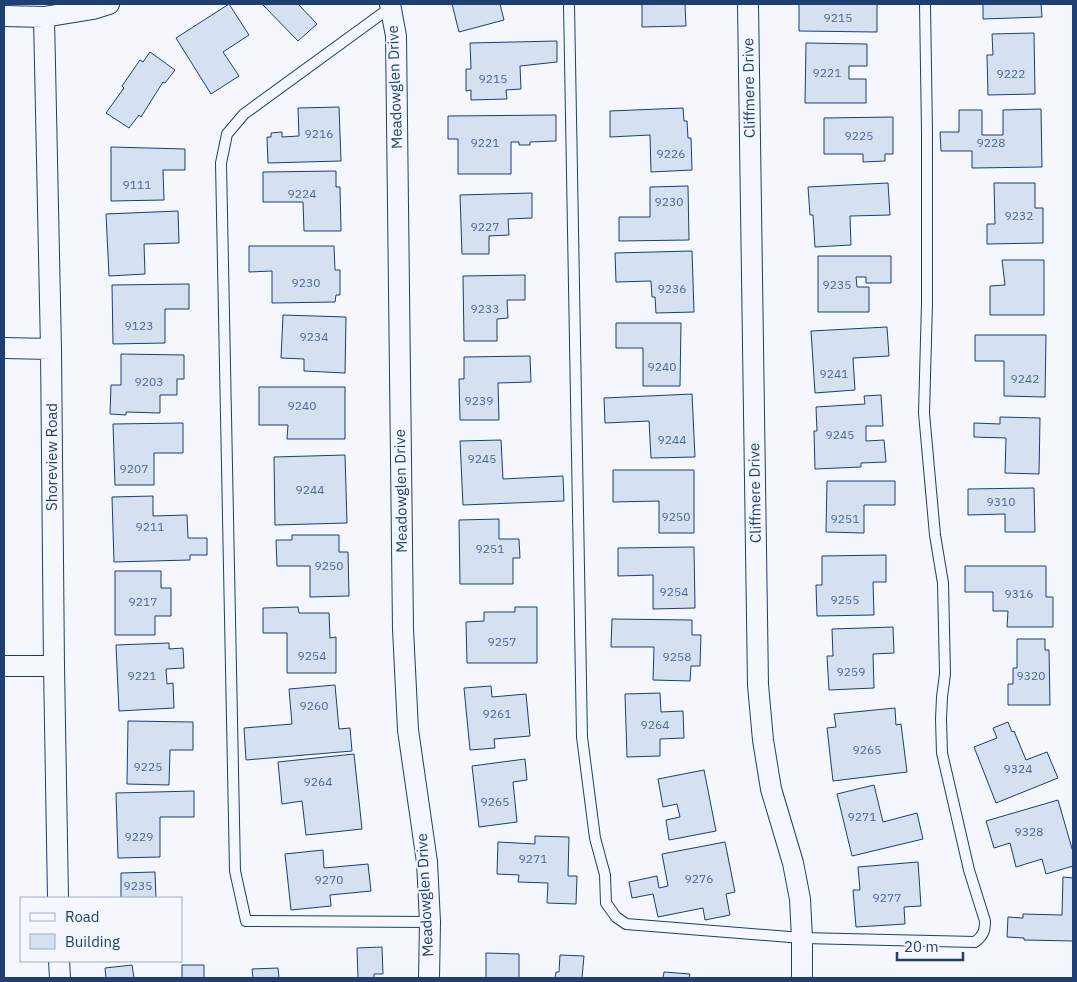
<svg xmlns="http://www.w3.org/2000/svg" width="1077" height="982" font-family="'IBM Plex Sans',sans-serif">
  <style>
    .building { fill: #d5e0f0; stroke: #1d3f73 }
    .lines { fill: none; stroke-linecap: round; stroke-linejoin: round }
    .service-casing { stroke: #1d3f73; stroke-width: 12 }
    .minor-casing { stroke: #1d3f73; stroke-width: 22 }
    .service { stroke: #f4f7fb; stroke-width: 10 }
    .minor { stroke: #f4f7fb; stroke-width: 20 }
    .labels { text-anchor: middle; stroke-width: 4; stroke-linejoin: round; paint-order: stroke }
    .number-label { font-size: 12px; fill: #4b6792 }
    .street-label { font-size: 15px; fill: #1d3f73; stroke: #f4f7fb }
  </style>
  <rect width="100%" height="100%" fill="#f4f7fb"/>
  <path class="building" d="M229,4L249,35L223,52L239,76L211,94L176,38Z
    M262,4H298L317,24L298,41Z
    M452,4H500L504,20L459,32Z
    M642,4H685L686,26L642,27Z
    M799,4H877V32L799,31Z
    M983,4H1041L1042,17L983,19Z
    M1034,33L1035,94L988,95L987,55H993L992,34Z
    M557,41V62L520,66L521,89L506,90L507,99L471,100V90L466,91V69H471L470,43Z
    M806,43L867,44V66H849V79H866V103H805Z
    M150,52L175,70L165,83L163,82L141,117L139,115L129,128L106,113L124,88L122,86L140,60L143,62Z
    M339,107L341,161L268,163L267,137H271V133L282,132V137L299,136L298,108Z
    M683,108L684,121H687L688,138H691L692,170L651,172L650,135L610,137V111Z
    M1041,109L1042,167L972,168V151H941L940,132H959V110H982V135H1003V110Z
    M556,115V141L530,142V145H519V142H511V174H458V139H448V116Z
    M893,117V154H885V161L863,162V154H824V118Z
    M111,147L185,149V170H163L164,200L111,201Z
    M336,171V187H340L341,231H304L303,202H263V172Z
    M888,183L890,215L850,216L851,245L815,247L813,215H810L808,187Z
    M994,183H1035V208H1043V243L987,244V224H995Z
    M688,186L689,240L619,241V217H650V187Z
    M532,193V218L508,219L509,235L489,236V254H462L460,195Z
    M178,211L179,243L144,244L145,274L109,276L106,214Z
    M249,246H334L335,270H340V295H336L335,302L272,303V271L249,272Z
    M692,251L694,312L656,313L655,297H652L651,281L616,282L615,253Z
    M818,256H891V283H866V277H856L857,287H869V312H818Z
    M1002,260H1044V315H990V286L1005,285Z
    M525,275V300H507L508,318L497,319V341H464L463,276Z
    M189,284V309H165V343L113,344L112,285Z
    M283,315L346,317L345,373L304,371V359L281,358Z
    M616,323H681L680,386H643V348H616Z
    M887,327L889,356L853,358L855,390L815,393L811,331Z
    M975,335H1046L1045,397L1004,396V361H975Z
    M121,354L184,355V379H177V395H160V413L126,412V415L110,414L111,385H121Z
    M530,356L531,382L498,383L499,420H460L459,379H464V357Z
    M259,387H345V439H287L288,425H259Z
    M692,394L695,457L651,458L649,421L605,423L604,398Z
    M881,395L883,426H866V441L884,440L886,462L861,463V467L815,469L814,431H817L816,407L865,404L864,396Z
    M1000,417L1040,418L1039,474L1005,473L1006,438L974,437V423L1000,424Z
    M183,423V453H154V485H115L113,424Z
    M501,440L503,479L563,476L564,501L463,505L460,441Z
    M345,455L347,523L275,525L274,457Z
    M613,470H694V533H659V501L613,502Z
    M827,481H895V505H864V533L826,532Z
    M1034,488L1035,532H1005V514L968,515V489Z
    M153,496V516L187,515L188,538H207V555H190V560L114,562L112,497Z
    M499,519V539H519L520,558H513V584H460L459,520Z
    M292,535H339V552H348L349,596L310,597V566H277L276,540H292Z
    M694,547L695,608L653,609V575L618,576V548Z
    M886,555V582H873L874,615L817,616L816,585H822V556Z
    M965,566H1046V597H1053V627H1007L1008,611H993V592H965Z
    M115,571H161V588H171V616H155V635H115Z
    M298,607L299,613H329L330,638L336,637V673H287V633H263V608Z
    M515,607H537V663H467L466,622L484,621V612H515Z
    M612,619L692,620V635H701L700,666H691L690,681L653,680L654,647H611Z
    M893,627L894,653L873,654L874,688L829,690L827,656H833L832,629Z
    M1017,639H1045V650H1049L1050,705H1008V684H1013V668H1017Z
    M169,643V649L183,648L184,668L166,669L167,684L173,683L174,708L119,711L116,645Z
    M335,685L339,729L350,728L352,751L246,760L244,728L292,724L289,689Z
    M491,686L492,697L526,694L530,736L494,739L495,748L470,750L464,688Z
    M660,693L661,712L683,711L684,738L660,739V756L627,757L625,694Z
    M895,708L896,725L901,724L907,772L833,781L827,728L836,727L834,714Z
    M128,721L193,722V750H170L169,785L127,784Z
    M1008,722L1012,732L1014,731L1026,760L1047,752L1058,778L996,803L974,747L997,738L993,728Z
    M354,754L362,829L306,835L302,801L282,804L278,762Z
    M525,759L527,780L513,782L517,822L479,827L472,766Z
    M704,770L716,831L669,840L666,820L680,817L677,804L663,807L658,779Z
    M874,785L883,822L917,813L923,839L852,856L837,794Z
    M194,791V817H160V857L118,858L116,793Z
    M1058,800L1073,852V866L1046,874L1042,859L1016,867L1010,843L994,848L986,821Z
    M535,836L569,837L568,876H577L576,904L547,903L548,883L518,882L519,875L497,874L498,842L535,844Z
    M725,842L735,892L726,894L730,915L705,920L703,908L658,917L653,894L632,898L629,882L657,876L659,888L668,886L662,854Z
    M323,850L324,868L368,864L371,891L330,895L331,906L291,910L285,854Z
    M918,862L921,906L904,907L905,924L856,927L853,890H860L858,867Z
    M155,872L156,898H121V873Z
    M1063,877L1073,878V941L1024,940V938L1007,937L1008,917L1023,918V914L1062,915Z
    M382,947L383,974H374V978H358L357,948Z
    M486,953L519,954V978H486Z
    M560,955L584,956L582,978H555L556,972H559Z
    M132,965L134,978H106L105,968Z
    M182,965H204V978H182Z
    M278,968L279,978H253L252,969Z
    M664,972L690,974L689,978H663Z"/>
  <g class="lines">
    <g class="service-casing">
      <path id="service" d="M569,4L582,737L595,838L605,875L606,903L616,917L626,924L802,938L975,942C983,936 985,931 985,921L969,870L942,753L941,719L942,697L945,674L943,583L935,535L924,413L927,303V133L925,4
        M391,7L244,114L227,134L221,163L235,871L246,921L430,922"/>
    </g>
    <g class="minor-casing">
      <path id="minor" d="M390,4L396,36L403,629L408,730L427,862L430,922L429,978
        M748,4L758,685L763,740L771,789L793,863L800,899L802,938V978
        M4,16L44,17L93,9L109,4
        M44,17L51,349L54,666L58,898
        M4,348L51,349
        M4,666H54
        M59,961L60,978"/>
    </g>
    <use href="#service" class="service"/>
    <use href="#minor" class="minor"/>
  </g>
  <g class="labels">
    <g class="number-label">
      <text x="838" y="22">9215</text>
      <text x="827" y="77">9221</text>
      <text x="1011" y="78">9222</text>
      <text x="493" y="83">9215</text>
      <text x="319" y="138">9216</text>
      <text x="859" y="140">9225</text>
      <text x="485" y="147">9221</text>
      <text x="991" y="147">9228</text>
      <text x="671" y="158">9226</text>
      <text x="137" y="189">9111</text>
      <text x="302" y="198">9224</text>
      <text x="669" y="206">9230</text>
      <text x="1019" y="220">9232</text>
      <text x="485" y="231">9227</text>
      <text x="306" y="287">9230</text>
      <text x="837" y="289">9235</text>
      <text x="672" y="293">9236</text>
      <text x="485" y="313">9233</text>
      <text x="139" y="330">9123</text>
      <text x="314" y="341">9234</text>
      <text x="662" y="371">9240</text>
      <text x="834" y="378">9241</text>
      <text x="1025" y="383">9242</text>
      <text x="149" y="386">9203</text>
      <text x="479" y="405">9239</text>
      <text x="302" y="410">9240</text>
      <text x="840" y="439">9245</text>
      <text x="672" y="444">9244</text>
      <text x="482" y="463">9245</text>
      <text x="134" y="473">9207</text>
      <text x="310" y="494">9244</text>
      <text x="1001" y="506">9310</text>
      <text x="676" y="521">9250</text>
      <text x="845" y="523">9251</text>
      <text x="150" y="531">9211</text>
      <text x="490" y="553">9251</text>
      <text x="329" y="570">9250</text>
      <text x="674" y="596">9254</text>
      <text x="1019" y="598">9316</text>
      <text x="845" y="604">9255</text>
      <text x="143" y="606">9217</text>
      <text x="502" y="646">9257</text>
      <text x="312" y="660">9254</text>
      <text x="677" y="661">9258</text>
      <text x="851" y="676">9259</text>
      <text x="142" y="680">9221</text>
      <text x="1031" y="680">9320</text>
      <text x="314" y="710">9260</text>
      <text x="497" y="718">9261</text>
      <text x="655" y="729">9264</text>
      <text x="867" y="754">9265</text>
      <text x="148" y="771">9225</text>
      <text x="1018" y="773">9324</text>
      <text x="318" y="786">9264</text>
      <text x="495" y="806">9265</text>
      <text x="862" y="821">9271</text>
      <text x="1029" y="836">9328</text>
      <text x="139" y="841">9229</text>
      <text x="533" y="863">9271</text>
      <text x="699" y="883">9276</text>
      <text x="329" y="884">9270</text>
      <text x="138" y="890">9235</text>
      <text x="887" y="902">9277</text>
    </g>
    <g class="street-label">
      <text transform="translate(395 87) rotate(-92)" y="5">Meadowglen Drive</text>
      <text transform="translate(749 88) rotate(-91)" y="5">Cliffmere Drive</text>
      <text transform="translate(52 457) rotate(-90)" y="5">Shoreview Road</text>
      <text transform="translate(401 491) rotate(-91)" y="5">Meadowglen Drive</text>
      <text transform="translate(755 493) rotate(-91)" y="5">Cliffmere Drive</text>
      <text transform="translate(425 895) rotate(-93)" y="5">Meadowglen Drive</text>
    </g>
  </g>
  <rect width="1077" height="982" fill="none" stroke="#1d3f73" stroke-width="10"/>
  <rect x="20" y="897" width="162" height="65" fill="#f4f7fb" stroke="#9eadc5"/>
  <rect x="30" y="913" width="25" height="8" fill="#f4f7fb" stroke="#9eadc5"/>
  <text x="65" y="922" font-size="15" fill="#1d3f73">Road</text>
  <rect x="30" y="934" width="25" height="15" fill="#d5e0f0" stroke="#9eadc5"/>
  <text x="65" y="947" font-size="15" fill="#1d3f73">Building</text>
  <path d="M897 952v8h66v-8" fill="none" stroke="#1d3f73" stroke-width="2.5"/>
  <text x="904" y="952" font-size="15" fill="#1d3f73" stroke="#f4f7fb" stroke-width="4" paint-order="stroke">20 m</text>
</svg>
